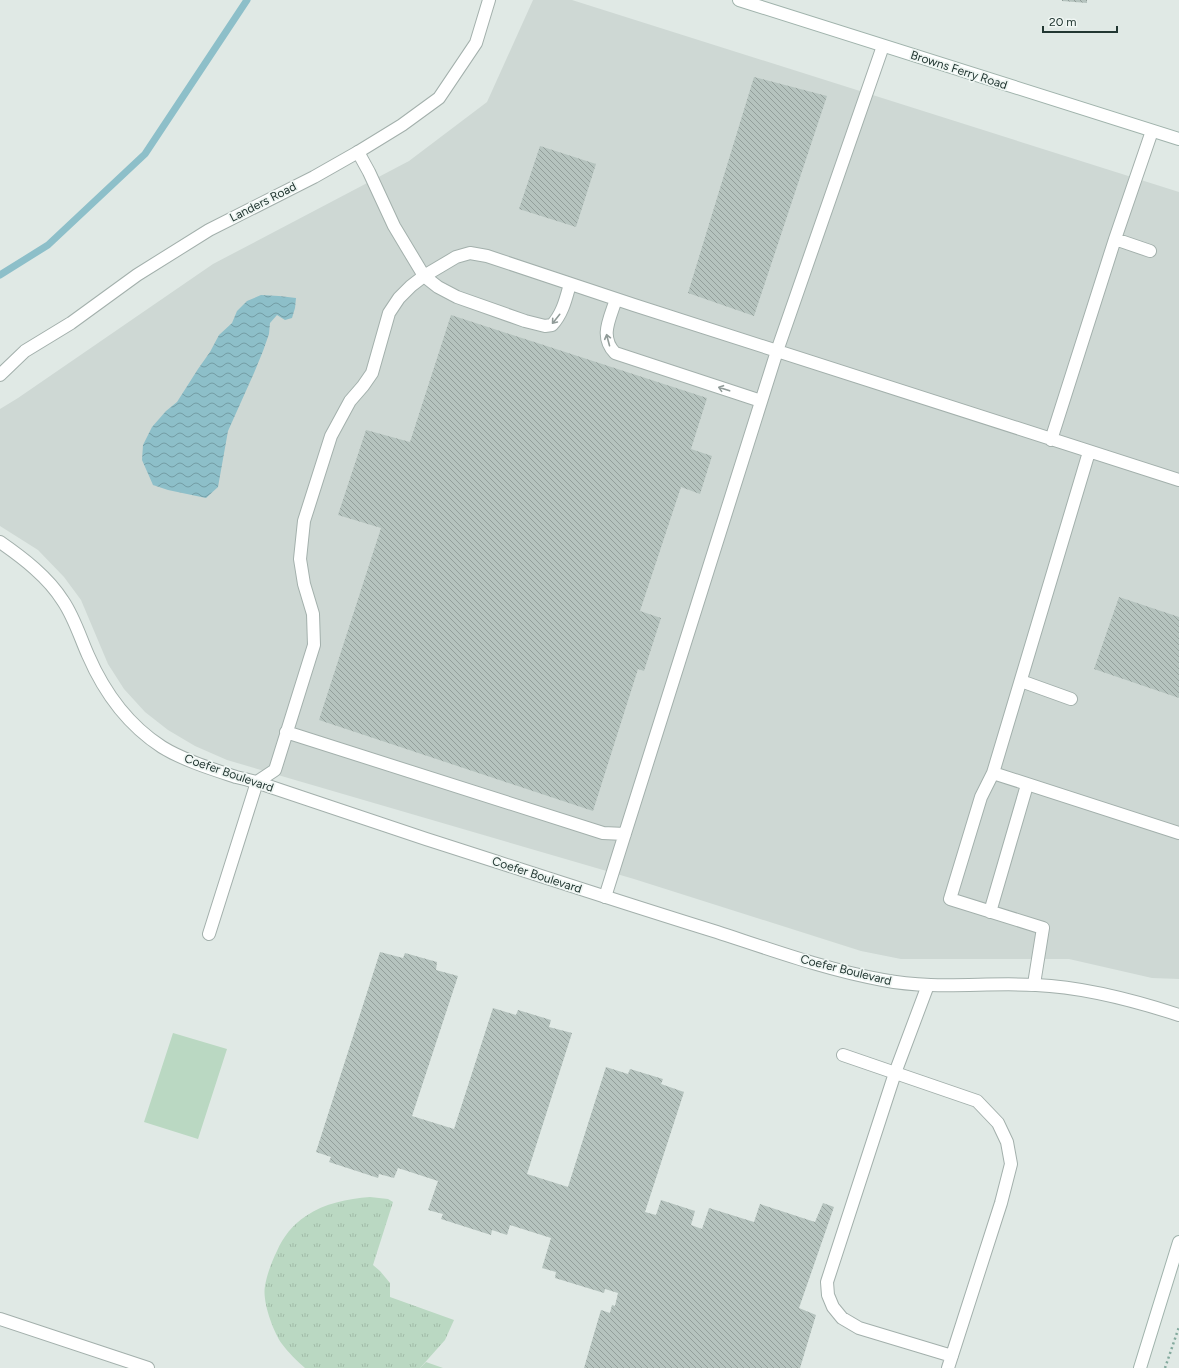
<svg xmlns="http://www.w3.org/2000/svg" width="1179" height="1368" font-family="Figtree,sans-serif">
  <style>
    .built { fill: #ced8d4 }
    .grass { fill: url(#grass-tufts) }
    .garden { fill: #bad8c2 }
    .water { fill: url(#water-waves) }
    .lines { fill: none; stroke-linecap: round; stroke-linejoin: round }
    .stream { stroke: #8dbfc9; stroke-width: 7 }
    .building { fill: url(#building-back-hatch) }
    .service-casing { stroke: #a3b0ac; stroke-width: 14 }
    .minor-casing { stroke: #a3b0ac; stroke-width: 14 }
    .secondary-casing { stroke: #a0b3ac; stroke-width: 14 }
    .path { stroke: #83a99d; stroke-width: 2.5; stroke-dasharray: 2 3; stroke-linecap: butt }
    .service { stroke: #fff; stroke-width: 12 }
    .minor { stroke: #fff; stroke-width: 12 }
    .secondary { stroke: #fff; stroke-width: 12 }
    .oneway { stroke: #909b98 }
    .labels { text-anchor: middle; stroke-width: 3.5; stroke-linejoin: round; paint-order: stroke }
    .street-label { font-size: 12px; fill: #223732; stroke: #eff6f3 }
  </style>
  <defs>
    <pattern id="grass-tufts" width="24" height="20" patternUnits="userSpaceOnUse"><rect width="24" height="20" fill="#bad8c2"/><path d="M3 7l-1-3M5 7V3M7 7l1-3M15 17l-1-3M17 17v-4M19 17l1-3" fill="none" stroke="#a0baa7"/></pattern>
    <pattern id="water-waves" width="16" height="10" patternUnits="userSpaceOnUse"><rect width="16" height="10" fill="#8dbfc9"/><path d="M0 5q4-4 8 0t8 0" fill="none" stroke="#739ca4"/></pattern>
    <pattern id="building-back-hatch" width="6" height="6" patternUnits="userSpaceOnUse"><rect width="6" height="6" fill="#b5c3be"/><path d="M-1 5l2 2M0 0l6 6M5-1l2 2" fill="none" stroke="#939f9b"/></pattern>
  </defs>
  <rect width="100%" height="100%" fill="#e0e9e5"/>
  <path class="built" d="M533,0H572L1179,192V979L1152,978L1069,959H901L861,951L634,879L227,760L195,746L168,730L145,712L124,689L108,664L81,600L64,577L38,550L0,526V409L18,398L213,264L409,161L487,102Z"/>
  <path class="grass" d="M370,1197L388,1199L393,1202L373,1265L380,1271L390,1283V1297L454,1320L445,1340L420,1368H305C297,1361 288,1352 282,1344C273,1331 262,1301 265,1286C267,1274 272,1261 277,1251C283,1237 293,1224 306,1216C325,1203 347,1199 370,1197Z"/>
  <path class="garden" d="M173,1033L227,1049L198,1139L144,1122Z
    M426,1362L443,1368H420Z"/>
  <path class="water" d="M261,295L279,296L296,298L295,308L292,318L285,320L277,315L270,323L269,334L263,351L254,373L228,431L218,487L206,498L168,490L153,485L142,460L143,445L152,427L166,411L177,402L198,369L210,352L219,335L232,323L237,311L247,301Z"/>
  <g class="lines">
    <path class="stream" d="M0,275L48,245L145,154L247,0"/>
  </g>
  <path class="building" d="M1062,0H1087V3L1062,1Z
    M754,77L827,96L754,316L688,293Z
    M540,146L596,164L576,227L519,209Z
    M451,315L707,398L691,449L712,456L700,494L681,487L640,611L661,618L644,671L638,669L593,811L319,720L381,528L338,515L366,430L410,442Z
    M1119,597L1179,617V698L1094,669Z
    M380,952L403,958L405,953L437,962L436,970L458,976L412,1116L454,1129L493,1008L516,1015L518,1010L551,1020L549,1027L572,1033L527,1174L568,1187L606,1067L628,1074L630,1069L663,1079L661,1084L684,1092L645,1212L656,1215L661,1200L695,1211L691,1225L702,1229L709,1208L754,1222L760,1204L815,1222L823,1203L834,1207L799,1308L816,1315L800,1368H584L601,1310L610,1313L612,1305L615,1306L618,1293L605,1289L604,1293L555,1278L556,1272L542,1268L551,1238L510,1225L507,1235L492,1230L491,1235L441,1219L443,1214L428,1210L438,1181L398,1168L394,1178L379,1174L378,1178L329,1162L331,1157L316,1152Z"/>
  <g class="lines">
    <g class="service-casing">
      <path id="service" d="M358,152L369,172L394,226L424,276L438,287L457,297L525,321L545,326L552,325C563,313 566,298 570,284
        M1115,239L1150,251
        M616,299C610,319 599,336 615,353L761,401
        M1051,440L1115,239L1152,131
        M1021,681L1071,699
        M286,732L603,833L625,834
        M993,773L1179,833
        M605,897L777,351L883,46
        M990,912L1027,785
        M209,934L257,782L275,770L314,645L313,614L304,584L300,559L304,521L331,436L350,401L363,386L372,373L389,313L399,298L411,286L424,276L456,257L470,253L487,256L634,305L1179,480
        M1034,984L1043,928L950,899L981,797L993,773L1089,452
        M928,985L895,1073L827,1282L828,1295L833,1307L842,1318L859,1328L952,1356
        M843,1055L977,1101L998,1123L1007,1142L1011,1164L1001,1203L948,1368
        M0,1319L148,1368"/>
    </g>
    <g class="minor-casing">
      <path id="minor" d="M0,375L25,351L71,323L137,275L209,230L314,177L358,152L402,125L439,98L476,43L489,0
        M0,542C23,558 48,577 63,601C74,617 80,637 88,655C104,692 128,725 162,747C183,760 212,769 236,777C245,779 253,781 262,784C317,802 371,821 426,839C523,870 620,902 717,932C772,950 827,970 883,980C934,990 986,982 1036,985C1084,987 1133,1000 1179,1015"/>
    </g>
    <g class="secondary-casing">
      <path id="secondary" d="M739,0L1179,139
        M1140,1368L1179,1242"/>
    </g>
    <path class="path" d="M1165,1368L1179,1327"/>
    <use href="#service" class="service"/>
    <use href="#minor" class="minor"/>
    <use href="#secondary" class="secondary"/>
  </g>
  <defs><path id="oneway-shaft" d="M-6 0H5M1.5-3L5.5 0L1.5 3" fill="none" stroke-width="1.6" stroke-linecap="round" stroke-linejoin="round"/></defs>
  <g class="oneway">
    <use href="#oneway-shaft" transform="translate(556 319) rotate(129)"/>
    <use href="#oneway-shaft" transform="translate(608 340) rotate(-105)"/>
    <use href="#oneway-shaft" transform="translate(724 389) rotate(-162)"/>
  </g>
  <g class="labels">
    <g class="street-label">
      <text transform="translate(959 70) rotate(18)" y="4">Browns Ferry Road</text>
      <text transform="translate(263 202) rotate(-27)" y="4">Landers Road</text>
      <text transform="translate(229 773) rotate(19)" y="4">Coefer Boulevard</text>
      <text transform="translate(537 875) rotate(18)" y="4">Coefer Boulevard</text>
      <text transform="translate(846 970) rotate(14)" y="4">Coefer Boulevard</text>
    </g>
  </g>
  <path d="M1043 26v6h74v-6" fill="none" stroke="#223732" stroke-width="2"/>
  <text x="1049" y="26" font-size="12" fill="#223732" stroke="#eff6f3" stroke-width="3" paint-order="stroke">20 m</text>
</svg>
